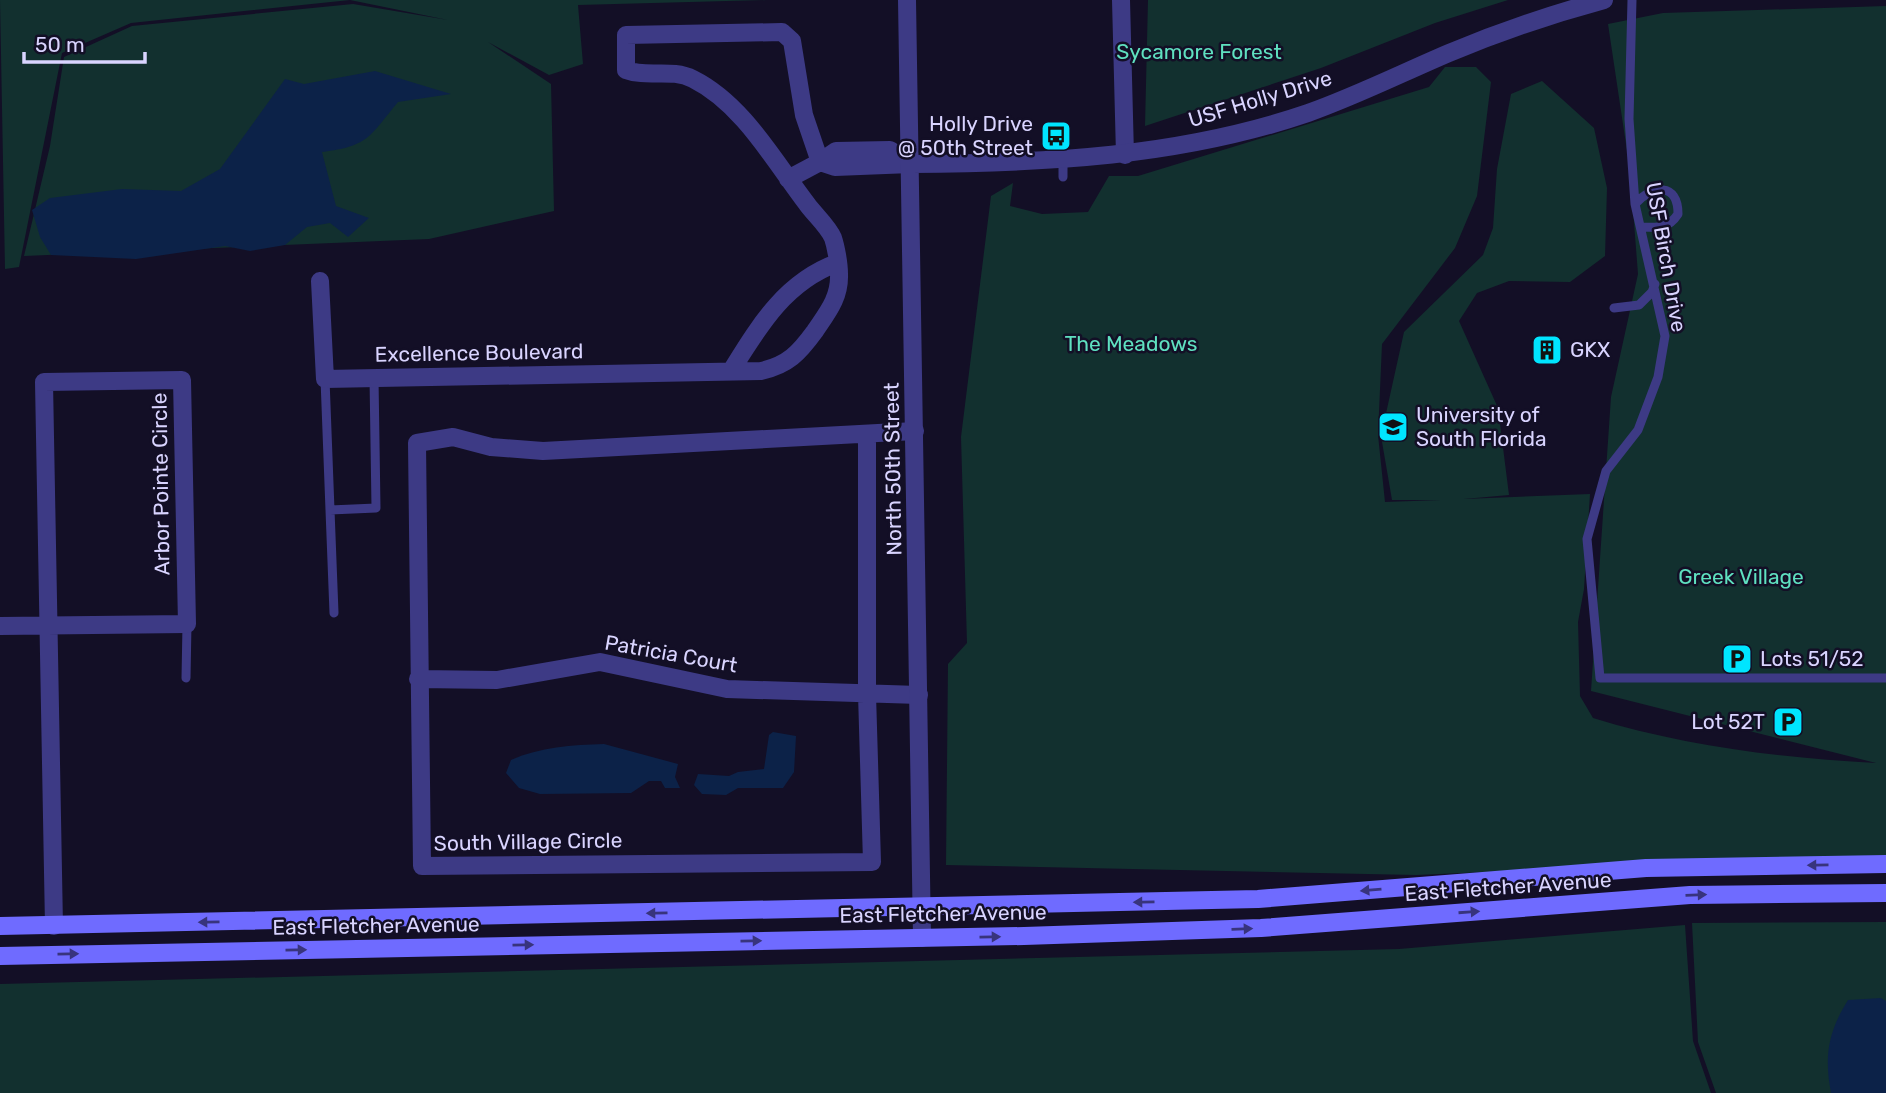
<svg xmlns="http://www.w3.org/2000/svg" width="1886" height="1093" font-family="Rubik,sans-serif">
  <style>
    .green { fill: #12302f }
    .water { fill: #0c2248 }
    .lines { fill: none; stroke-linecap: round; stroke-linejoin: round }
    .service { stroke: #3d3a85; stroke-width: 9 }
    .minor { stroke: #3d3a85; stroke-width: 18 }
    .tertiary { stroke: #3d3a85; stroke-width: 18 }
    .secondary { stroke: #6f6bff; stroke-width: 18 }
    .oneway { fill: #38347d }
    .labels { text-anchor: middle; stroke-width: 5; stroke-linejoin: round; paint-order: stroke }
    .park-label { font-size: 21px; fill: #5fe0c0; stroke: #130f26 }
    .street-label { font-size: 21px; fill: #d9d4ff; stroke: #130f26 }
    .poi-label { font-size: 21px; fill: #d9d4ff; stroke: #130f26; text-anchor: start }
  </style>
  <rect width="100%" height="100%" fill="#130f26"/>
  <path class="green" d="M0,0H767L578,5L583,64L549,75L488,42L551,84L554,211L429,239L24,256L50,146L64,57L132,26L353,4L448,20L350,0L131,23L62,53L19,267L5,269Z
    M1148,0H1508L1435,23L1321,68L1145,126Z
    M1886,6V855L1416,875L946,865L948,664L967,643L961,437L991,196L1013,183L1010,206L1042,214L1088,212L1109,176H1138L1429,87L1445,67H1476L1491,82L1477,196L1455,248L1382,344L1378,435L1385,502L1441,500H1392L1381,436L1404,332L1483,255L1493,228L1497,169L1511,94L1542,81L1594,128L1607,188L1605,256L1570,282L1509,281L1477,293L1459,321L1498,408L1509,495L1464,499L1590,494L1584,589L1578,622L1580,696L1593,718C1684,746 1781,758 1876,763L1591,691L1611,397L1638,274L1630,171L1608,24L1663,13Z
    M1886,922V1093H1716L1698,1042L1692,923Z
    M1685,925L1693,1041L1711,1093H0V984L1399,949Z"/>
  <path class="water" d="M375,71L451,94L398,102C369,137 369,146 322,152L336,206L369,218L348,237L330,223L307,227L285,245L250,251L225,246L136,259L51,255L40,237L32,210L50,198L122,189L181,191L220,169L285,79L304,84Z
    M773,732L796,736L794,772L783,788H738L726,795L702,794L694,785L698,774L729,776L738,772L764,769L769,735Z
    M604,744L678,764L675,777L680,788H665L661,781H649L631,793L540,794L519,788L506,773L511,760C540,747 572,745 604,744Z
    M1881,998L1886,1001V1093H1831C1824,1056 1828,1032 1848,1000Z"/>
  <g class="lines">
    <path class="service" d="M1632,0L1629,119L1635,204L1665,336L1658,377L1638,430L1606,471L1587,539L1600,678H1886
      M1063,160V177
      M1635,204C1652,185 1678,182 1678,214C1669,228 1659,228 1643,227
      M1614,308L1639,305L1652,292L1655,284
      M325,379L330,510
      M334,613L330,510L376,508L374,378
      M186,678L187,624"/>
    <path class="minor" d="M1121,0L1125,155
      M890,150L911,164L835,167L820,162L836,151Z
      M320,281L325,379L761,371C788,365 799,353 815,331C827,313 840,298 839,274C839,264 836,247 833,238C828,226 814,214 807,204C774,161 743,104 693,79C672,68 647,78 626,70V35L782,32L792,41L804,115L820,162L788,179
      M731,371C759,326 785,282 837,263
      M867,435V694L872,862L422,866L417,443L453,437L491,447L543,451L915,431
      M0,626L187,624L182,380L44,382L54,926
      M418,679L497,680L600,662L727,689L919,695"/>
    <path class="tertiary" d="M907,0L922,938
      M911,164C1046,163 1179,157 1308,113C1356,96 1402,73 1449,53C1499,32 1552,14 1604,0"/>
    <path class="secondary" d="M0,926L1258,899L1646,868L1886,864
      M0,956L1024,936L1261,928L1690,895L1886,893"/>
  </g>
  <defs><path id="oneway-solid" d="M-6-.8H1V-3.2L6.5 0L1 3.2V.8H-6Z" transform="scale(1.75)"/></defs>
  <g class="oneway">
    <use href="#oneway-solid" transform="translate(1818 865) rotate(179)"/>
    <use href="#oneway-solid" transform="translate(1371 890) rotate(175)"/>
    <use href="#oneway-solid" transform="translate(1696 895) rotate(-2)"/>
    <use href="#oneway-solid" transform="translate(1144 902) rotate(179)"/>
    <use href="#oneway-solid" transform="translate(1469 912) rotate(-4)"/>
    <use href="#oneway-solid" transform="translate(657 913) rotate(179)"/>
    <use href="#oneway-solid" transform="translate(209 922) rotate(179)"/>
    <use href="#oneway-solid" transform="translate(1242 929) rotate(-2)"/>
    <use href="#oneway-solid" transform="translate(990 937) rotate(-1)"/>
    <use href="#oneway-solid" transform="translate(751 941) rotate(-1)"/>
    <use href="#oneway-solid" transform="translate(523 945) rotate(-1)"/>
    <use href="#oneway-solid" transform="translate(296 950) rotate(-1)"/>
    <use href="#oneway-solid" transform="translate(68 954) rotate(-1)"/>
  </g>
  <defs>
    <g id="bus-square" transform="scale(1.575)"><rect x="-9" y="-9" width="18" height="18" rx="4" fill="#00e5ff" stroke="#130f26"/><path d="M-5-6H5V4H4V6H2V4H-2V6H-4V4H-5ZM-3.5-4V0h7V-4ZM-3.5 1.2v1.5H-2V1.2ZM2 1.2v1.5H3.5V1.2Z" fill="#111"/></g>
    <g id="building-square" transform="scale(1.575)"><rect x="-9" y="-9" width="18" height="18" rx="4" fill="#00e5ff" stroke="#130f26"/><path d="M-4-6H4V6H1V3H-1V6H-4ZM-2.5-4.3h1.7v1.8h-1.7ZM.8-4.3h1.7v1.8H.8ZM-2.5-1h1.7V.8h-1.7ZM.8-1h1.7V.8H.8Z" fill="#111"/></g>
    <g id="university-square" transform="scale(1.575)"><rect x="-9" y="-9" width="18" height="18" rx="4" fill="#00e5ff" stroke="#130f26"/><path d="M0-5L7-2L0 1L-7-2ZM-4 1L0 2.5L4 1V4Q0 6-4 4Z" fill="#111"/></g>
    <g id="parking-square" transform="scale(1.575)"><rect x="-9" y="-9" width="18" height="18" rx="4" fill="#00e5ff" stroke="#130f26"/><path d="M-3.5-5.5H1a3.5 3.5 0 0 1 0 7H-1V5.5H-3.5ZM-1-3.4V-.6H.8a1.4 1.4 0 0 0 0-2.8Z" fill="#111"/></g>
  </defs>
  <g fill-rule="evenodd">
    <use href="#bus-square" x="1056" y="136"/>
    <use href="#building-square" x="1547" y="350"/>
    <use href="#university-square" x="1393" y="427"/>
    <use href="#parking-square" x="1737" y="659"/>
    <use href="#parking-square" x="1788" y="722"/>
  </g>
  <g class="labels">
    <g class="park-label">
      <text x="1199" y="59">Sycamore Forest</text>
      <text x="1131" y="351">The Meadows</text>
      <text x="1741" y="584">Greek Village</text>
    </g>
    <g class="street-label">
      <text transform="translate(1260 99) rotate(-17)" y="7">USF Holly Drive</text>
      <text transform="translate(1666 257) rotate(80)" y="7">USF Birch Drive</text>
      <text transform="translate(479 353) rotate(-1)" y="7">Excellence Boulevard</text>
      <text transform="translate(893 469) rotate(-91)" y="7">North 50th Street</text>
      <text transform="translate(161 484) rotate(-91)" y="7">Arbor Pointe Circle</text>
      <text transform="translate(671 654) rotate(10)" y="7">Patricia Court</text>
      <text transform="translate(528 842) rotate(-1)" y="7">South Village Circle</text>
      <text transform="translate(1508 887) rotate(-4)" y="7">East Fletcher Avenue</text>
      <text transform="translate(943 914) rotate(-1)" y="7">East Fletcher Avenue</text>
      <text transform="translate(376 926) rotate(-1)" y="7">East Fletcher Avenue</text>
    </g>
    <g class="poi-label">
      <text x="1033" y="131" text-anchor="end">Holly Drive<tspan x="1033" dy="24">@ 50th Street</tspan></text>
      <text x="1570" y="357">GKX</text>
      <text x="1416" y="422">University of<tspan x="1416" dy="24">South Florida</tspan></text>
      <text x="1760" y="666">Lots 51/52</text>
      <text x="1765" y="729" text-anchor="end">Lot 52T</text>
    </g>
  </g>
  <path d="M24 52v10h121v-10" fill="none" stroke="#d9d4ff" stroke-width="3.5"/>
  <text x="35" y="52" font-size="21" fill="#d9d4ff" stroke="#130f26" stroke-width="5" paint-order="stroke">50 m</text>
</svg>
